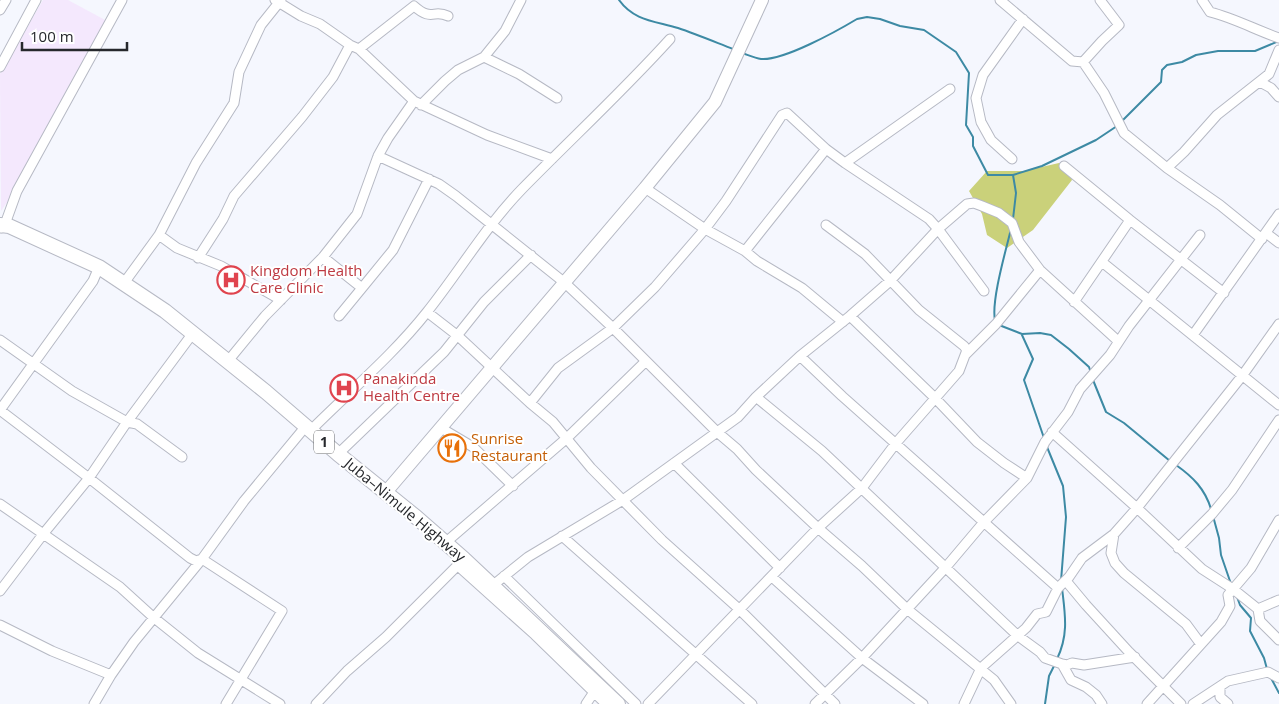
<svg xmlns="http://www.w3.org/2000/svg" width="1279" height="704" font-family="'Open Sans',sans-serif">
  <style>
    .commercial { fill: #f4e8fd }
    .forest { fill: #cad17a }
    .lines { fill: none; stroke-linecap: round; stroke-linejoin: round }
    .stream { stroke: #3d8aa4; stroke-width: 2 }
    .street-casing { stroke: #b6b9c4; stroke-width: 11 }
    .secondary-casing { stroke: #b6b9c4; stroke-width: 14 }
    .primary-casing { stroke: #b6b9c4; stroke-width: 16 }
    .street { stroke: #fff; stroke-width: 9 }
    .secondary { stroke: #fff; stroke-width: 12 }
    .primary { stroke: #fff; stroke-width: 14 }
    .labels { text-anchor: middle; stroke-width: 4; stroke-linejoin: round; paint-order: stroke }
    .shield { fill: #fff; stroke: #67686b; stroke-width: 1 }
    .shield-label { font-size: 14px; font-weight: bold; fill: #26282c }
    .health-label { font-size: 15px; fill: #be3a42; stroke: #fff; text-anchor: start }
    .food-label { font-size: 15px; fill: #c56008; stroke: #fff; text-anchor: start }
    .street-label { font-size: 15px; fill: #26282c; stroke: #fff }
  </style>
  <rect width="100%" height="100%" fill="#f5f7fe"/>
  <path class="commercial" d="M43,0H68L107,21L14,192L1,211L0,74Z"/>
  <path class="forest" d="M1059,163L1068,169L1072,180L1033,230L1007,248L987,235L982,214L969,191L987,171H1024Z"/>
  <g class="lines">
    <path class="stream" d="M619,0C634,21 655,21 678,28C696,34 715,42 733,49
      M742,53C748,55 755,58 761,59C783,61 837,31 857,19L867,17L880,19L900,26L924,30L956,52L969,73L966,125L973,137V146L988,175H1013L1042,166L1096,140L1117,126
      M1122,121L1161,82L1162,70L1167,65L1182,62L1196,55L1218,51H1255L1279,41
      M1013,219L1016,193L1013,175
      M995,320C991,301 1006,250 1011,229
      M999,325L1022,334L1040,333L1051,335L1069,349L1089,367L1091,373
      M1022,335L1033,359L1024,380L1044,438
      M1093,380L1106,412L1124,423L1170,461
      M1047,447L1063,486L1066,517L1061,581
      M1176,465C1193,477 1205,489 1211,509
      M1213,516L1219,538L1221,555L1231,584
      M1237,597L1240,605L1251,618L1250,631L1264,658L1267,669
      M1057,659C1069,634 1065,614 1062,588
      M1271,678L1279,693
      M1045,704L1049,676L1054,666"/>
    <g class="street-casing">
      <path id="street" d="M275,0L301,16L320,24L350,45L359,49L414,101L487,135L552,159
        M1000,0L1072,61L1083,62L1102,41L1119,25L1100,0
        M1202,0L1210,12C1234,18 1256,30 1279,38
        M0,10L6,0
        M359,49L414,6C432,22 433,9 448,16
        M484,57L519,74L557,98
        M1083,62L1104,93L1124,133L1167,168L1220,205L1262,239
        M0,67L36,0
        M1260,82L1271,88L1279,97
        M421,105L445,81L458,70L484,57L505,31L521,0
        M378,156L439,184L456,196L565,283L613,328L717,432L737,449L756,470L818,528L862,566L907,609L994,680L1011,704
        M1012,159L991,140L981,122L976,98L983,75L1023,19
        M845,163L950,89
        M1064,166L1130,220L1224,293
        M1167,168L1184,152L1217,115L1269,74L1279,50
        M645,188L705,229L745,251L757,261L802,288L843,322
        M1,228L4,227L17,191L122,0
        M1266,233L1279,243
        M159,235L196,163L234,103L239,72L261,25L281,0
        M745,251L826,149
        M323,257L362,288L393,250L429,179
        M198,258L223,219L234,196L302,117L333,77L350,45
        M1102,262L1279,405
        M124,283L159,235L177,248L221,266L281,300
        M1074,302L1130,220
        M427,312L458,336L530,403L553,422L591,468L662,540L739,609L835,704
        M339,316L362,288
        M850,316L935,398L977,442L1004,463L1027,478
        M1193,335L1279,214
        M0,340L72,391L127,422L137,424L182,457
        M966,354L996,324L1040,270
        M800,356L842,396L1058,588
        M228,361L265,316L323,257L357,214L378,156L388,138L414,101
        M756,397L822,451L1018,636L1040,652L1045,658L1062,664L1071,680L1086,687L1096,695L1102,704
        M530,403L558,368L613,328L655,287L705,229L726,201L782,115L787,113L826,149L845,163L929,219L938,229L984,291
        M0,410L89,478L190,558L196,561L202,559L282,611L226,704
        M0,410L93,281L99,267
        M441,428L473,447L513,486
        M311,430C350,391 393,355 427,312C459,272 486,226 522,189C571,139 623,91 670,39
        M1052,432L1137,508L1202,569L1233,589L1258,609L1260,621L1279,640
        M338,454L444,352L484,302L531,255
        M674,463L780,568
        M0,504L120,587L153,617L198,653L280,704
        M1114,534L1111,553L1115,563L1124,573L1186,624L1200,643
        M562,536L752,704
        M445,543L567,438L646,361
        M1178,548L1212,514L1232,490L1279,420
        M458,566L535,635L606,704
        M504,576L636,704
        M772,577L862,658L923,704
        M1066,581L1086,605L1129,652L1181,704
        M492,586L528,557L623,500L738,417L756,397L800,356L850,316L890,281L938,229L967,204L974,203L982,206L999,213L1012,223L1019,242L1040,270L1118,341
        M0,591L44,533L89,478L127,422L193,333
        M1258,609L1279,600
        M0,625L52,651L111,675
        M1062,664L1067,665L1072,663L1084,665L1135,657
        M1220,687V697L1228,704
        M94,704L111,675L134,642L202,559L244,501L306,426
        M316,704L347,671L386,637L464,559
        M586,704L596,689
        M648,704L818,528L862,488L896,443L959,371L967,350L964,346L919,310L865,254L826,225
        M815,704L862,658L946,567L984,522L1027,478L1045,442L1068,412L1080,389L1110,355L1129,326L1200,235
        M964,704L981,668L1026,628L1037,614L1046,612L1058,588L1069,577L1082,558L1114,534L1137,508L1242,376L1279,324
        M1147,704L1221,622L1230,606L1228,595L1251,568L1279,520
        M1193,704L1228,681L1268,672L1279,678"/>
    </g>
    <g class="secondary-casing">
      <path id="secondary" d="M386,492L645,188L715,102L762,0"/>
    </g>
    <g class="primary-casing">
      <path id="primary" d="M0,225L9,226L99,267L165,311L266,392L338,454L416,517L464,559L618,704"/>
    </g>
    <use href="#street" class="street"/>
    <use href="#secondary" class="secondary"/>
    <use href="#primary" class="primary"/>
  </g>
  <defs>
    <g id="hospital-ring" transform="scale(1.4375)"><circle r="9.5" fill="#fff" stroke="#e0444e" stroke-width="1.5"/><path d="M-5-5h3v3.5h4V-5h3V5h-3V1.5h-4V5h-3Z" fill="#e0444e"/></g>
    <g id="restaurant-ring" transform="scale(1.4375)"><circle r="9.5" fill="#fff" stroke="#e8710a" stroke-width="1.5"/><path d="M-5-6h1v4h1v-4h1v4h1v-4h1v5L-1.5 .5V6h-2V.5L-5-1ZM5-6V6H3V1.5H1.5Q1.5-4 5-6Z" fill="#e8710a"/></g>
  </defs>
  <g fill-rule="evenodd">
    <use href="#hospital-ring" x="231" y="280"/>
    <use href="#hospital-ring" x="344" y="388"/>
    <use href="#restaurant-ring" x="452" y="448"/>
  </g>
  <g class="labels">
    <rect class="shield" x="314" y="430.5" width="20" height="23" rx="4"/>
    <g class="shield-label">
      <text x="324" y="447">1</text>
    </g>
    <g class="health-label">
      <text x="250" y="276">Kingdom Health<tspan x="250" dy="17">Care Clinic</tspan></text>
      <text x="363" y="384">Panakinda<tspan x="363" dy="17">Health Centre</tspan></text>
    </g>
    <g class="food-label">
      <text x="471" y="444">Sunrise<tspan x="471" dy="17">Restaurant</tspan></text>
    </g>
    <g class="street-label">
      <text transform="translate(405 510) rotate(40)" y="5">Juba–Nimule Highway</text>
    </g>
  </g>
  <path d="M22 42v8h105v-8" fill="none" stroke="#26282c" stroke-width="2.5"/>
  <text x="30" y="42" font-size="15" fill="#26282c" stroke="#ffffff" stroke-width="4" paint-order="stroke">100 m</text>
</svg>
